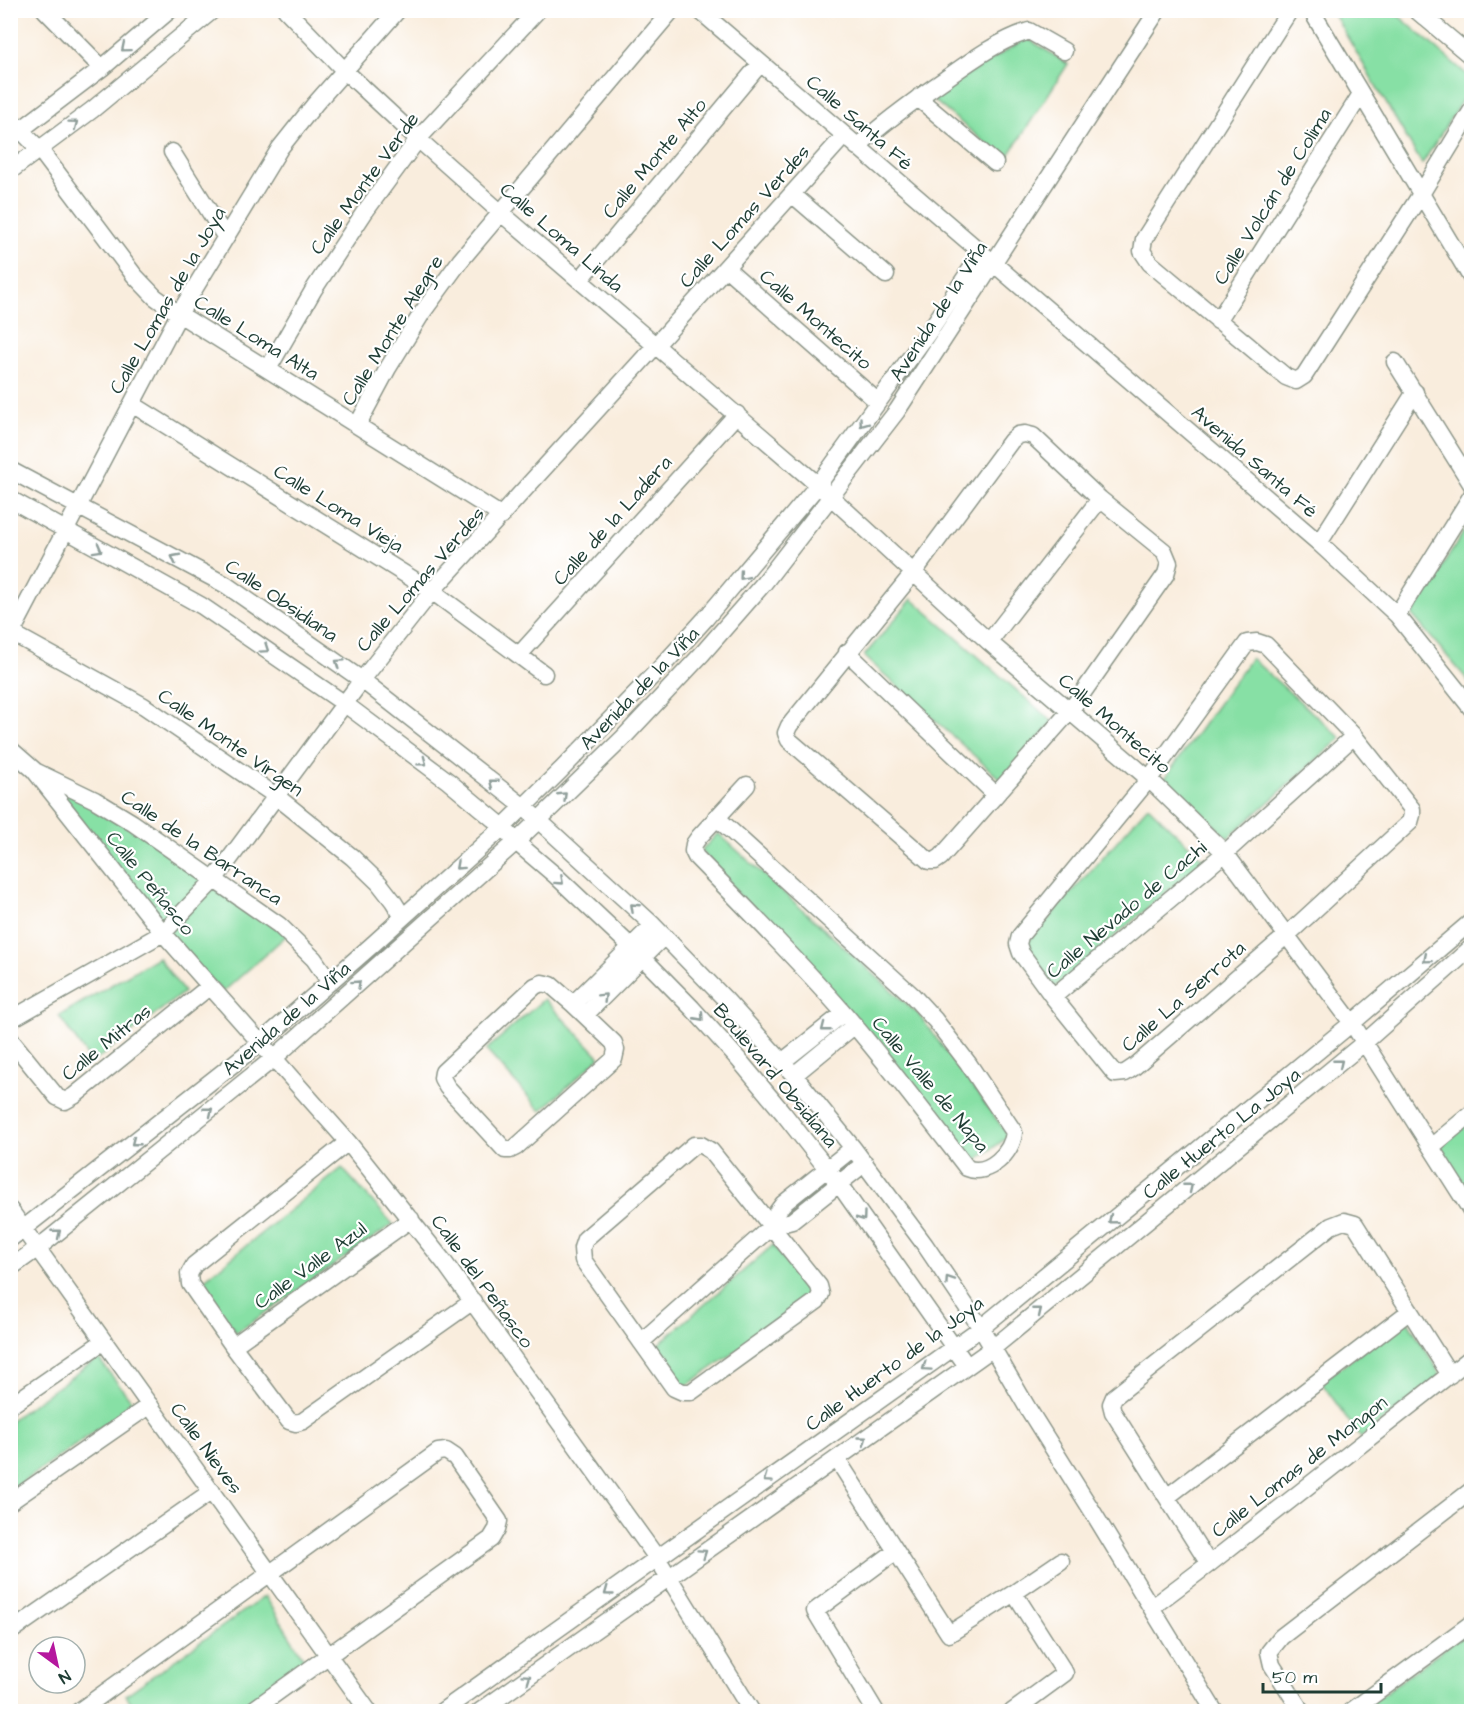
<svg xmlns="http://www.w3.org/2000/svg" width="1482" height="1722" font-family="'Architects Daughter',sans-serif">
  <style>
    .green { fill: #87e0a5; stroke: #538e6c; stroke-width: 1.5 }
    .lines { fill: none; stroke-linecap: round; stroke-linejoin: round }
    .minor-casing { stroke: #8c9588; stroke-width: 19 }
    .minor { stroke: #fff; stroke-width: 16 }
    .oneway { stroke: #8f9e9a }
    .labels { text-anchor: middle; stroke-width: 4.5; stroke-linejoin: round; paint-order: stroke }
    .street-label { font-size: 20px; fill: #1f3d34; stroke: #fff }
  </style>
  <rect width="100%" height="100%" fill="#fff"/>
  <filter id="ink" filterUnits="userSpaceOnUse"><feTurbulence type="fractalNoise" baseFrequency=".0167" numOctaves="2"/><feDisplacementMap in="SourceGraphic" scale="12" xChannelSelector="R" yChannelSelector="G"/><feConvolveMatrix kernelMatrix="1 2 1 2 8 2 1 2 1" color-interpolation-filters="sRGB"/></filter>
  <filter id="wash" filterUnits="userSpaceOnUse"><feTurbulence type="fractalNoise" baseFrequency=".008" numOctaves="4" result="noise"/><feDisplacementMap in="SourceGraphic" scale="24" xChannelSelector="R" yChannelSelector="G"/><feGaussianBlur stdDeviation="1.35" result="paint"/><feColorMatrix in="noise" values="0 0 0 0 0 0 0 0 0 0 0 0 0 0 0 0 0 1.4 0 .05"/><feComposite in="paint" operator="in"/></filter>
  <g filter="url(#wash)">
    <rect width="100%" height="100%" fill="#f9eddd"/>
    <path class="green" d="M1332,11H1393L1471,78V86L1422,164Z
      M1027,38L1068,64L1006,160L930,97Z
      M1471,520V684L1412,615Z
      M912,599L1053,722L1001,780L864,656Z
      M1251,658L1341,738L1228,838L1165,778Z
      M48,779L98,804L208,880L163,927Z
      M1148,806L1204,860L1055,987L1025,945Z
      M718,833L919,1015L1009,1136L971,1164L701,851Z
      M213,885L287,935L223,992L166,935Z
      M158,957L184,992L92,1063L59,1016Z
      M544,999L600,1057L541,1111L486,1050Z
      M1471,1120V1204L1439,1148Z
      M342,1168L393,1224L236,1333L200,1283Z
      M773,1245L812,1298L682,1389L652,1350Z
      M1406,1318L1441,1375L1361,1438L1321,1382Z
      M98,1358L134,1404L11,1490V1420Z
      M265,1596L306,1662L237,1711H137L126,1695Z
      M1471,1629V1711H1360Z"/>
  </g>
  <g filter="url(#ink)">
    <g class="lines">
      <g class="minor-casing">
        <path id="minor" d="M45,10L102,68
          M286,10L345,71L418,139L500,212L818,485L989,642L1149,779L1225,853L1352,1023L1472,1212
          M699,10L1319,543L1397,615L1472,709
          M1290,10L1144,239L1142,251L1150,263L1286,377L1296,381L1304,376L1421,194L1472,110
          M1311,10L1472,279
          M1416,10L1472,57
          M918,98L995,163
          M10,119L40,150L134,275L155,297L179,314L502,516
          M10,138L102,68L170,10
          M857,147C883,123 912,102 941,82C968,63 997,41 1029,31L1064,51
          M172,152L226,238
          M10,171L92,110L213,10
          M792,194L886,275
          M726,268L878,402
          M580,280L760,64
          M1218,321L1361,94
          M1395,362L1472,485
          M268,369L314,289L364,213L418,139L538,10
          M132,404L432,591L544,674
          M358,424L388,368L422,313L460,261L672,10
          M1025,434L1033,436L1100,499L1164,551L1169,563L1166,574L1070,711L941,857L935,861H929L789,740L786,733L789,726L914,572L1011,441L1018,435Z
          M10,470L226,585L362,680L524,807L653,925L724,998L794,1075L853,1148L925,1245L981,1328L1027,1407L1091,1509L1215,1712
          M10,499L202,606L345,704L448,781L503,827L516,842L556,876L643,958L692,1008L739,1060L784,1114L839,1184L967,1366
          M1319,543L1415,392
          M1397,615L1472,495
          M10,632L144,706L276,796L352,857L379,883L393,901L403,917
          M10,636L179,314L280,148L315,104L398,10
          M989,642L1100,499
          M1257,642L1266,645L1354,736L1412,809V815L1410,822L1287,935L1134,1067L1125,1073L1115,1074L1053,997L1021,953L1018,944L1020,936L1149,779L1247,643Z
          M847,652L996,795
          M519,655L737,414
          M10,749L34,770L163,933L348,1142L444,1262L657,1558L752,1712
          M37,772L95,800L133,823L279,925L314,959L329,981
          M716,817L912,995L935,1020L968,1063L1014,1132C1013,1152 988,1177 967,1168C927,1116 887,1063 844,1013C797,959 746,908 696,857L693,851L694,844L699,837L747,785
          M542,983L551,985L573,1004L614,1043L616,1050L614,1059L516,1147L510,1150H505L447,1087L442,1078L443,1072L535,986Z
          M1053,997L1225,853L1354,736
          M573,1004L653,925
          M585,1015L664,936
          M10,1020L163,933L214,880L362,680L432,591L656,345L844,136
          M10,1039L57,1097L65,1101L74,1096L210,986
          M782,1062L844,1013
          M794,1075L855,1025
          M348,1142L194,1265L189,1274L190,1284L233,1346L289,1421L296,1423L303,1421L473,1301
          M694,1145H701L711,1151L819,1286L821,1294L817,1301L691,1392H683L674,1388L583,1260L582,1248L585,1239Z
          M1431,1147L1472,1113
          M10,1210L369,1712
          M772,1226L792,1221L865,1163
          M10,1239L260,1043L371,946L503,827L561,770L664,664L706,618L818,485L928,333L981,254
          M10,1268L38,1248L274,1058L516,842L623,738L702,654L764,583L897,411L1158,10
          M641,1342L772,1226L777,1212L783,1204L853,1148
          M233,1346L411,1219
          M10,1406L104,1341
          M837,1459L949,1634L1014,1593L1061,1561
          M1167,1497L1410,1311
          M10,1502L150,1405
          M1209,1564L1113,1412L1111,1404L1114,1397L1331,1226L1344,1221L1355,1224L1450,1375
          M1152,1607L1209,1564L1472,1357
          M10,1632L212,1491
          M78,1712L438,1452L446,1451L455,1457L499,1521L497,1529L491,1539L250,1712
          M441,1712L981,1328L1352,1023L1472,921
          M479,1712L993,1348L1365,1042L1472,947
          M876,1712L815,1611L896,1551
          M1012,1712L1065,1673L1014,1593
          M1302,1712L1272,1665L1269,1652L1281,1637L1472,1490
          M1350,1712L1472,1623"/>
      </g>
      <use href="#minor" class="minor"/>
    </g>
    <defs><path id="oneway-chevron" d="M-2-3.5L2.5 0L-2 3.5" fill="none" stroke-width="1.6" stroke-linecap="round" stroke-linejoin="round" transform="scale(1.5)"/></defs>
    <g class="oneway">
      <use href="#oneway-chevron" transform="translate(125 48) rotate(140)"/>
      <use href="#oneway-chevron" transform="translate(74 124) rotate(-37)"/>
      <use href="#oneway-chevron" transform="translate(863 423) rotate(126)"/>
      <use href="#oneway-chevron" transform="translate(98 549) rotate(29)"/>
      <use href="#oneway-chevron" transform="translate(175 558) rotate(-152)"/>
      <use href="#oneway-chevron" transform="translate(743 576) rotate(130)"/>
      <use href="#oneway-chevron" transform="translate(265 649) rotate(34)"/>
      <use href="#oneway-chevron" transform="translate(339 663) rotate(-145)"/>
      <use href="#oneway-chevron" transform="translate(423 762) rotate(37)"/>
      <use href="#oneway-chevron" transform="translate(493 783) rotate(-142)"/>
      <use href="#oneway-chevron" transform="translate(563 796) rotate(-44)"/>
      <use href="#oneway-chevron" transform="translate(459 866) rotate(138)"/>
      <use href="#oneway-chevron" transform="translate(560 881) rotate(42)"/>
      <use href="#oneway-chevron" transform="translate(634 907) rotate(-137)"/>
      <use href="#oneway-chevron" transform="translate(1427 959) rotate(140)"/>
      <use href="#oneway-chevron" transform="translate(357 984) rotate(-42)"/>
      <use href="#oneway-chevron" transform="translate(603 997) rotate(-45)"/>
      <use href="#oneway-chevron" transform="translate(700 1017) rotate(48)"/>
      <use href="#oneway-chevron" transform="translate(825 1028) rotate(142)"/>
      <use href="#oneway-chevron" transform="translate(1339 1063) rotate(-39)"/>
      <use href="#oneway-chevron" transform="translate(209 1111) rotate(-39)"/>
      <use href="#oneway-chevron" transform="translate(135 1142) rotate(142)"/>
      <use href="#oneway-chevron" transform="translate(1189 1187) rotate(-39)"/>
      <use href="#oneway-chevron" transform="translate(862 1217) rotate(54)"/>
      <use href="#oneway-chevron" transform="translate(1112 1220) rotate(141)"/>
      <use href="#oneway-chevron" transform="translate(57 1233) rotate(-39)"/>
      <use href="#oneway-chevron" transform="translate(949 1280) rotate(-124)"/>
      <use href="#oneway-chevron" transform="translate(1038 1311) rotate(-39)"/>
      <use href="#oneway-chevron" transform="translate(926 1367) rotate(145)"/>
      <use href="#oneway-chevron" transform="translate(863 1440) rotate(-36)"/>
      <use href="#oneway-chevron" transform="translate(767 1479) rotate(145)"/>
      <use href="#oneway-chevron" transform="translate(703 1553) rotate(-35)"/>
      <use href="#oneway-chevron" transform="translate(608 1592) rotate(144)"/>
      <use href="#oneway-chevron" transform="translate(527 1678) rotate(-35)"/>
    </g>
  </g>
  <g class="labels">
    <g class="street-label">
      <text transform="translate(860 122) rotate(41)" y="7">Calle Santa Fé</text>
      <text transform="translate(654 158) rotate(-50)" y="7">Calle Monte Alto</text>
      <text transform="translate(364 183) rotate(-54)" y="7">Calle Monte Verde</text>
      <text transform="translate(1272 196) rotate(-58)" y="7">Calle Volcán de Colima</text>
      <text transform="translate(744 216) rotate(-48)" y="7">Calle Lomas Verdes</text>
      <text transform="translate(562 237) rotate(41)" y="7">Calle Loma Linda</text>
      <text transform="translate(167 300) rotate(-60)" y="7">Calle Lomas de la Joya</text>
      <text transform="translate(938 311) rotate(-57)" y="7">Avenida de la Viña</text>
      <text transform="translate(816 319) rotate(41)" y="7">Calle Montecito</text>
      <text transform="translate(392 330) rotate(-58)" y="7">Calle Monte Alegre</text>
      <text transform="translate(257 337) rotate(32)" y="7">Calle Loma Alta</text>
      <text transform="translate(1255 461) rotate(41)" y="7">Avenida Santa Fé</text>
      <text transform="translate(339 508) rotate(32)" y="7">Calle Loma Vieja</text>
      <text transform="translate(612 520) rotate(-48)" y="7">Calle de la Ladera</text>
      <text transform="translate(420 579) rotate(-49)" y="7">Calle Lomas Verdes</text>
      <text transform="translate(282 600) rotate(34)" y="7">Calle Obsidiana</text>
      <text transform="translate(639 688) rotate(-46)" y="7">Avenida de la Viña</text>
      <text transform="translate(1115 723) rotate(41)" y="7">Calle Montecito</text>
      <text transform="translate(231 742) rotate(35)" y="7">Calle Monte Virgen</text>
      <text transform="translate(202 847) rotate(34)" y="7">Calle de la Barranca</text>
      <text transform="translate(151 883) rotate(51)" y="7">Calle Peñasco</text>
      <text transform="translate(1126 909) rotate(-40)" y="7">Calle Nevado de Cachi</text>
      <text transform="translate(1183 996) rotate(-41)" y="7">Calle La Serrota</text>
      <text transform="translate(286 1018) rotate(-41)" y="7">Avenida de la Viña</text>
      <text transform="translate(106 1042) rotate(-39)" y="7">Calle Mitras</text>
      <text transform="translate(776 1075) rotate(50)" y="7">Boulevard Obsidiana</text>
      <text transform="translate(931 1084) rotate(50)" y="7">Calle Valle de Napa</text>
      <text transform="translate(1221 1133) rotate(-39)" y="7">Calle Huerto La Joya</text>
      <text transform="translate(310 1265) rotate(-36)" y="7">Calle Valle Azul</text>
      <text transform="translate(483 1281) rotate(54)" y="7">Calle del Peñasco</text>
      <text transform="translate(894 1363) rotate(-36)" y="7">Calle Huerto de la Joya</text>
      <text transform="translate(207 1448) rotate(54)" y="7">Calle Nieves</text>
      <text transform="translate(1299 1466) rotate(-38)" y="7">Calle Lomas de Mongon</text>
    </g>
  </g>
  <rect width="1482" height="1722" fill="none" stroke="#fff" stroke-width="36"/>
  <g transform="translate(57 1665) rotate(147)"><circle r="28" fill="#ffffff" stroke="#a5b1ae" stroke-width="1.5"/>
  <path d="M0-4.5L10 22L0 15L-10 22Z" fill="#b5179e"/>
  <text y="-9" font-size="16" font-weight="bold" text-anchor="middle" fill="#1f3d34">N</text>
  </g>
  <path d="M1263 1683v9h118v-9" fill="none" stroke="#1f3d34" stroke-width="3"/>
  <text x="1272" y="1683" font-size="18" fill="#1f3d34" stroke="#ffffff" stroke-width="4.5" paint-order="stroke">50 m</text>
</svg>
